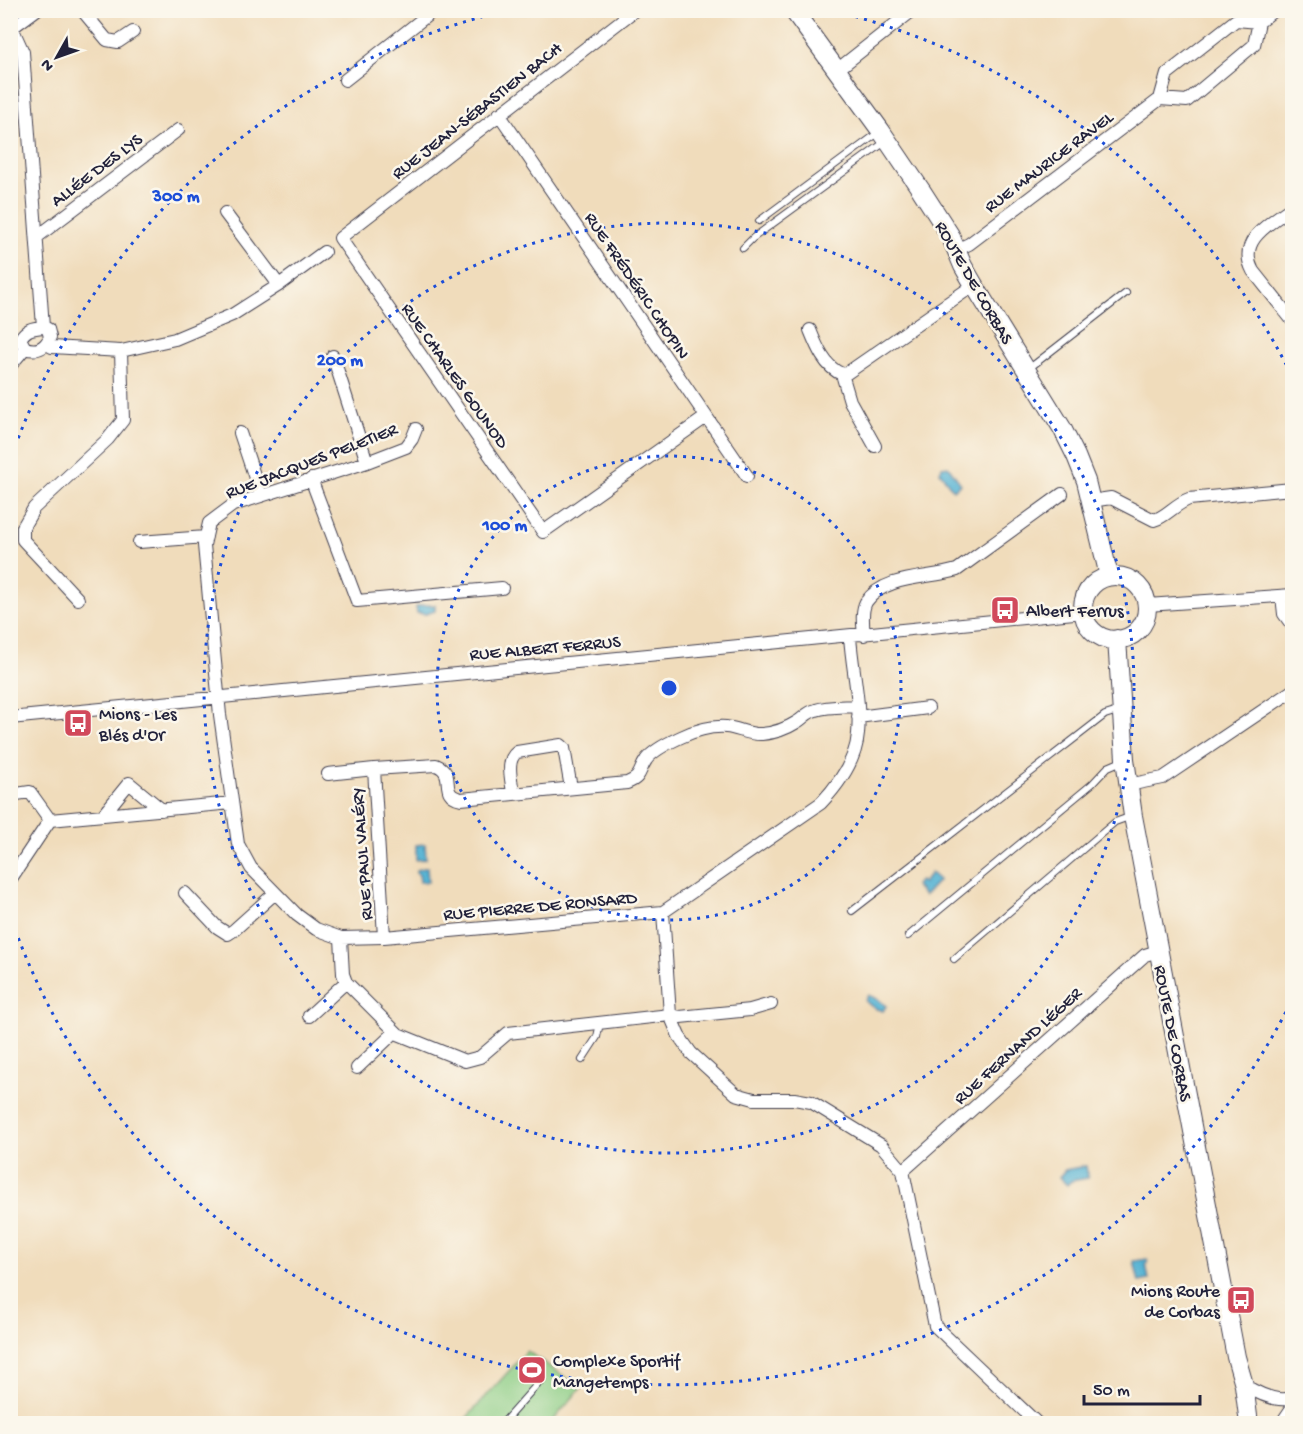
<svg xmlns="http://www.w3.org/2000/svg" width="1303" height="1434" font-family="'Gochi Hand',sans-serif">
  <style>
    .green { fill: #8dcd85; stroke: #587860; stroke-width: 1.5 }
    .water { fill: #55b2d3; stroke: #3c6a87; stroke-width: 1.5 }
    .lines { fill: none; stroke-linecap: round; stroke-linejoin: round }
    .lane-casing { stroke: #413e4e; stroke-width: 8 }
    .street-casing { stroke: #413e4e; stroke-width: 14 }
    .secondary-casing { stroke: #413e4e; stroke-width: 20 }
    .lane { stroke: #fff; stroke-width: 6 }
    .street { stroke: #fff; stroke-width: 12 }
    .secondary { stroke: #fff; stroke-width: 18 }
    .ring { fill: none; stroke: #1d4ed8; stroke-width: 3; stroke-dasharray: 3 6 }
    .labels { text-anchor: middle; stroke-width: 5; stroke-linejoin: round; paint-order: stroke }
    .street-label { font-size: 18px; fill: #22223b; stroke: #fbf7ec }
    .poi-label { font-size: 18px; fill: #22223b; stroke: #fbf7ec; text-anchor: start }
    .centre { fill: #1d4ed8; stroke: #fbf7ec; stroke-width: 3 }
    .ring-label { font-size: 18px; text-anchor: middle; font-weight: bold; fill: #1d4ed8; stroke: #fbf7ec; stroke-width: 5; stroke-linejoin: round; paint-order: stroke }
  </style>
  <rect width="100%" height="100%" fill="#fbf7ec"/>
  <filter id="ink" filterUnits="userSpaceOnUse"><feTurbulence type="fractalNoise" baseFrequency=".0167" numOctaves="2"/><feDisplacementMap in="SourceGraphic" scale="12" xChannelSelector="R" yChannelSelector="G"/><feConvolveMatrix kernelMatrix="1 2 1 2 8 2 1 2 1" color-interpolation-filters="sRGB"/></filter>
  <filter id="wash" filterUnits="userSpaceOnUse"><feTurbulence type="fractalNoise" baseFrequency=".008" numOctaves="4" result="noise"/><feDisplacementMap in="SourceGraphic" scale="24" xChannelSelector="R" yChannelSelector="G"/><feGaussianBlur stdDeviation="1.35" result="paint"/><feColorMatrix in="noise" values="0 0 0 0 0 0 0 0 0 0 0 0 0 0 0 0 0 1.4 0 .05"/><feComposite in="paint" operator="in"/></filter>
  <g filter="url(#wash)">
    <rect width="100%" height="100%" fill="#f0dcbb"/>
    <path class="green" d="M527,1351L581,1388L551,1423L461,1424Z"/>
    <path class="water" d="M948,466L961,484L953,490L940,472L942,467Z
      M423,605H435V611L426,614L417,613L416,607Z
      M425,844L426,859L416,860V845Z
      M427,867L428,882H420L419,875L416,873V870Z
      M931,873L939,880L924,896L915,885L920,881L923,883Z
      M868,995L879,1000L886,1006L883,1011L874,1008L865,1001Z
      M1086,1166L1088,1178L1071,1181L1067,1185L1059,1177L1065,1170Z
      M1147,1259L1148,1263L1146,1264L1149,1280L1139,1282L1134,1261Z"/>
  </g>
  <g filter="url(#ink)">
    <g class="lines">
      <g class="lane-casing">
        <path id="lane" d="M759,221L878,133
          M743,248L753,238L885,142
          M1027,370L1126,293
          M852,911L1105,715L1121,710
          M908,936L1092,784L1108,767L1122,761
          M954,959L1115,822L1132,816
          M582,1060L597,1037L600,1023
          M502,1424L541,1380"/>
      </g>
      <g class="street-casing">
        <path id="street" d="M82,10L107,40L118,42L133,32
          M635,10L340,238L543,532L706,417
          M10,23L23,52L43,327
          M13,27L36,10
          M837,70L913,10
          M345,80L434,10
          M1160,99L1167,74L1236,20L1259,22
          M499,114L747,476
          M1292,207C1271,223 1236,240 1253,271L1292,320
          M225,213L279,285
          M37,237L178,130
          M956,250L969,244L1160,99L1187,101L1254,45L1259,22L1274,10
          M43,327L48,329L50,337C45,348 37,352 25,348L20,339C26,329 32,328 43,327Z
          M810,330C816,345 825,368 842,374L847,373L974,285
          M47,344L52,347L121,351L175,339L232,315L279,285L324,252
          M333,356L367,462
          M10,366L25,348
          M842,374L850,401L875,446
          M416,429L412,439L406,447L367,462L233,505L209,523L204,545L220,715L238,844L251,868L297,915L316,929L341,938L384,937L663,912L821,803C838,785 856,760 858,734C861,702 852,669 850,636
          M240,433L261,496
          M311,479L357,601L502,588
          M1091,501L1111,498L1154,520C1166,517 1175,504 1189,499L1292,489
          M139,542L206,537
          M1282,596L1284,614L1292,625
          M78,599L23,540V527L34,508L108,439L123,420L121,351
          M1147,605L1292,595
          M864,635C863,625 861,611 866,602C884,575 929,579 957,570L1062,494
          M858,717L928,708
          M10,718L1084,612
          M328,774L374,769
          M1128,785L1163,778L1292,691
          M513,794C512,780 505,761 517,752L561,745L564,748L571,788
          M10,795L30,792L50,820
          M103,815L129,783L162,810
          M50,820L232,803
          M10,880L50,820
          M185,893L217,927L228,934L234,930L275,893
          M663,912L670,1015L679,1036L691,1053L736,1094L754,1099H794L811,1102L881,1145L903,1171L935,1326L1038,1424
          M384,937L374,769L436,765C458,774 437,794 461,799L627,783C642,777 638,772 646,760C653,750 670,742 681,737C694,731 711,726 726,727C738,728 749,735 762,734C774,733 786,729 797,722C804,718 807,712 816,710C828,706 844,707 857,706
          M341,938L343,974L346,982L398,1034L465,1061L480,1057L508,1033L670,1015L680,1017L750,1010L771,1004
          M309,1016L346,982
          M357,1068L395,1032
          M903,1171L1145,955L1158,951
          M1244,1385C1257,1393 1276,1403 1292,1398
          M1281,1424L1292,1408"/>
      </g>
      <g class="secondary-casing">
        <path id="secondary" d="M793,10L881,131L921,190L950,235L963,266L974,285L1062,428L1076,456L1086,481L1109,576
          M1083 608a32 32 0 1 1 64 0a32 32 0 1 1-64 0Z
          M1117,639L1125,759L1133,816L1236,1357L1244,1385L1249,1424"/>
      </g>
      <use href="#lane" class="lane"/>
      <use href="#street" class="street"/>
      <use href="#secondary" class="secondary"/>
    </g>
  </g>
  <g class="ring">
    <circle cx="669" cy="688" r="232"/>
    <circle cx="669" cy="688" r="465"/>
    <path d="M1290 1004A697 697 0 0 1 12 921M12 455A697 697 0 0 1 500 12M838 12A697 697 0 0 1 1290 372"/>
  </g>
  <defs>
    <g id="bus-square" transform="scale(1.5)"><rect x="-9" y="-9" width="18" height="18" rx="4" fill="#d1495b" stroke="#fbf7ec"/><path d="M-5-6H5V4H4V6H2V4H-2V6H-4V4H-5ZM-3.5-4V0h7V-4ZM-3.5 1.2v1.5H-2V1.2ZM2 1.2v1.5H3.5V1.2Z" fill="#fff"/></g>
    <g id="stadium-square" transform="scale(1.5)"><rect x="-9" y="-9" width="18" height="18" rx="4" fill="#d1495b" stroke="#fbf7ec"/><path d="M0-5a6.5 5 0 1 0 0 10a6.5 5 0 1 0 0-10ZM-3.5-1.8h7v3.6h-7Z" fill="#fff"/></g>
  </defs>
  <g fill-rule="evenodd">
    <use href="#bus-square" x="1005" y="610"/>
    <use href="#bus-square" x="78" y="723"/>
    <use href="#bus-square" x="1241" y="1300"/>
    <use href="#stadium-square" x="532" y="1370"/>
  </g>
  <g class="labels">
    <g class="street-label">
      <text transform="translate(476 110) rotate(-38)" y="6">RUE JEAN-SÉBASTIEN BACH</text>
      <text transform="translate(1048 161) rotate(-37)" y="6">RUE MAURICE RAVEL</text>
      <text transform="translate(96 169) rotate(-37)" y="6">ALLÉE DES LYS</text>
      <text transform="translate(975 282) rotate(60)" y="6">ROUTE DE CORBAS</text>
      <text transform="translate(638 285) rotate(56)" y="6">RUE FRÉDÉRIC CHOPIN</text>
      <text transform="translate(456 375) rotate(55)" y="6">RUE CHARLES GOUNOD</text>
      <text transform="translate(311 460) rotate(-21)" y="6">RUE JACQUES PELETIER</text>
      <text transform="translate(545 647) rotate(-5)" y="6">RUE ALBERT FERRUS</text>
      <text transform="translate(361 854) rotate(-94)" y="6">RUE PAUL VALÉRY</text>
      <text transform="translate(540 905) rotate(-5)" y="6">RUE PIERRE DE RONSARD</text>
      <text transform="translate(1174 1033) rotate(79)" y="6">ROUTE DE CORBAS</text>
      <text transform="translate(1017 1045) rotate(-42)" y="6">RUE FERNAND LÉGER</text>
    </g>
    <g class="poi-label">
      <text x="1026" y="616">Albert Ferrus</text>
      <text x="99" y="719">Mions - Les<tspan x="99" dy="21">Blés d'Or</tspan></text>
      <text x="1220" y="1296" text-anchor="end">Mions Route<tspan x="1220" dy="21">de Corbas</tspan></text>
      <text x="553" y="1366">Complexe Sportif<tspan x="553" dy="21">Mangetemps</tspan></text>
    </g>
  </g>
  <circle cx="669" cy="688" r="9" class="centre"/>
  <g class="ring-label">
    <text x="176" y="201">300 m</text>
    <text x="340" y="365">200 m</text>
    <text x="505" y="530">100 m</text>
  </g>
  <rect width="1303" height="1434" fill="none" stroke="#fbf7ec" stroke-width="36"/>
  <g transform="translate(57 57) rotate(230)" stroke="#fbf7ec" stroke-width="4.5" paint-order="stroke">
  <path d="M0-4.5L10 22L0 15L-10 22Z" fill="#22223b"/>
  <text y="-9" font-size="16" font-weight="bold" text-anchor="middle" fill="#22223b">N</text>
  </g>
  <path d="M1084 1395v9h116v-9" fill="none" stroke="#22223b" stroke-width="3"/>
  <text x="1093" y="1395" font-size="18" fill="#22223b" stroke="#fbf7ec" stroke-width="4.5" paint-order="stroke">50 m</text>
</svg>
